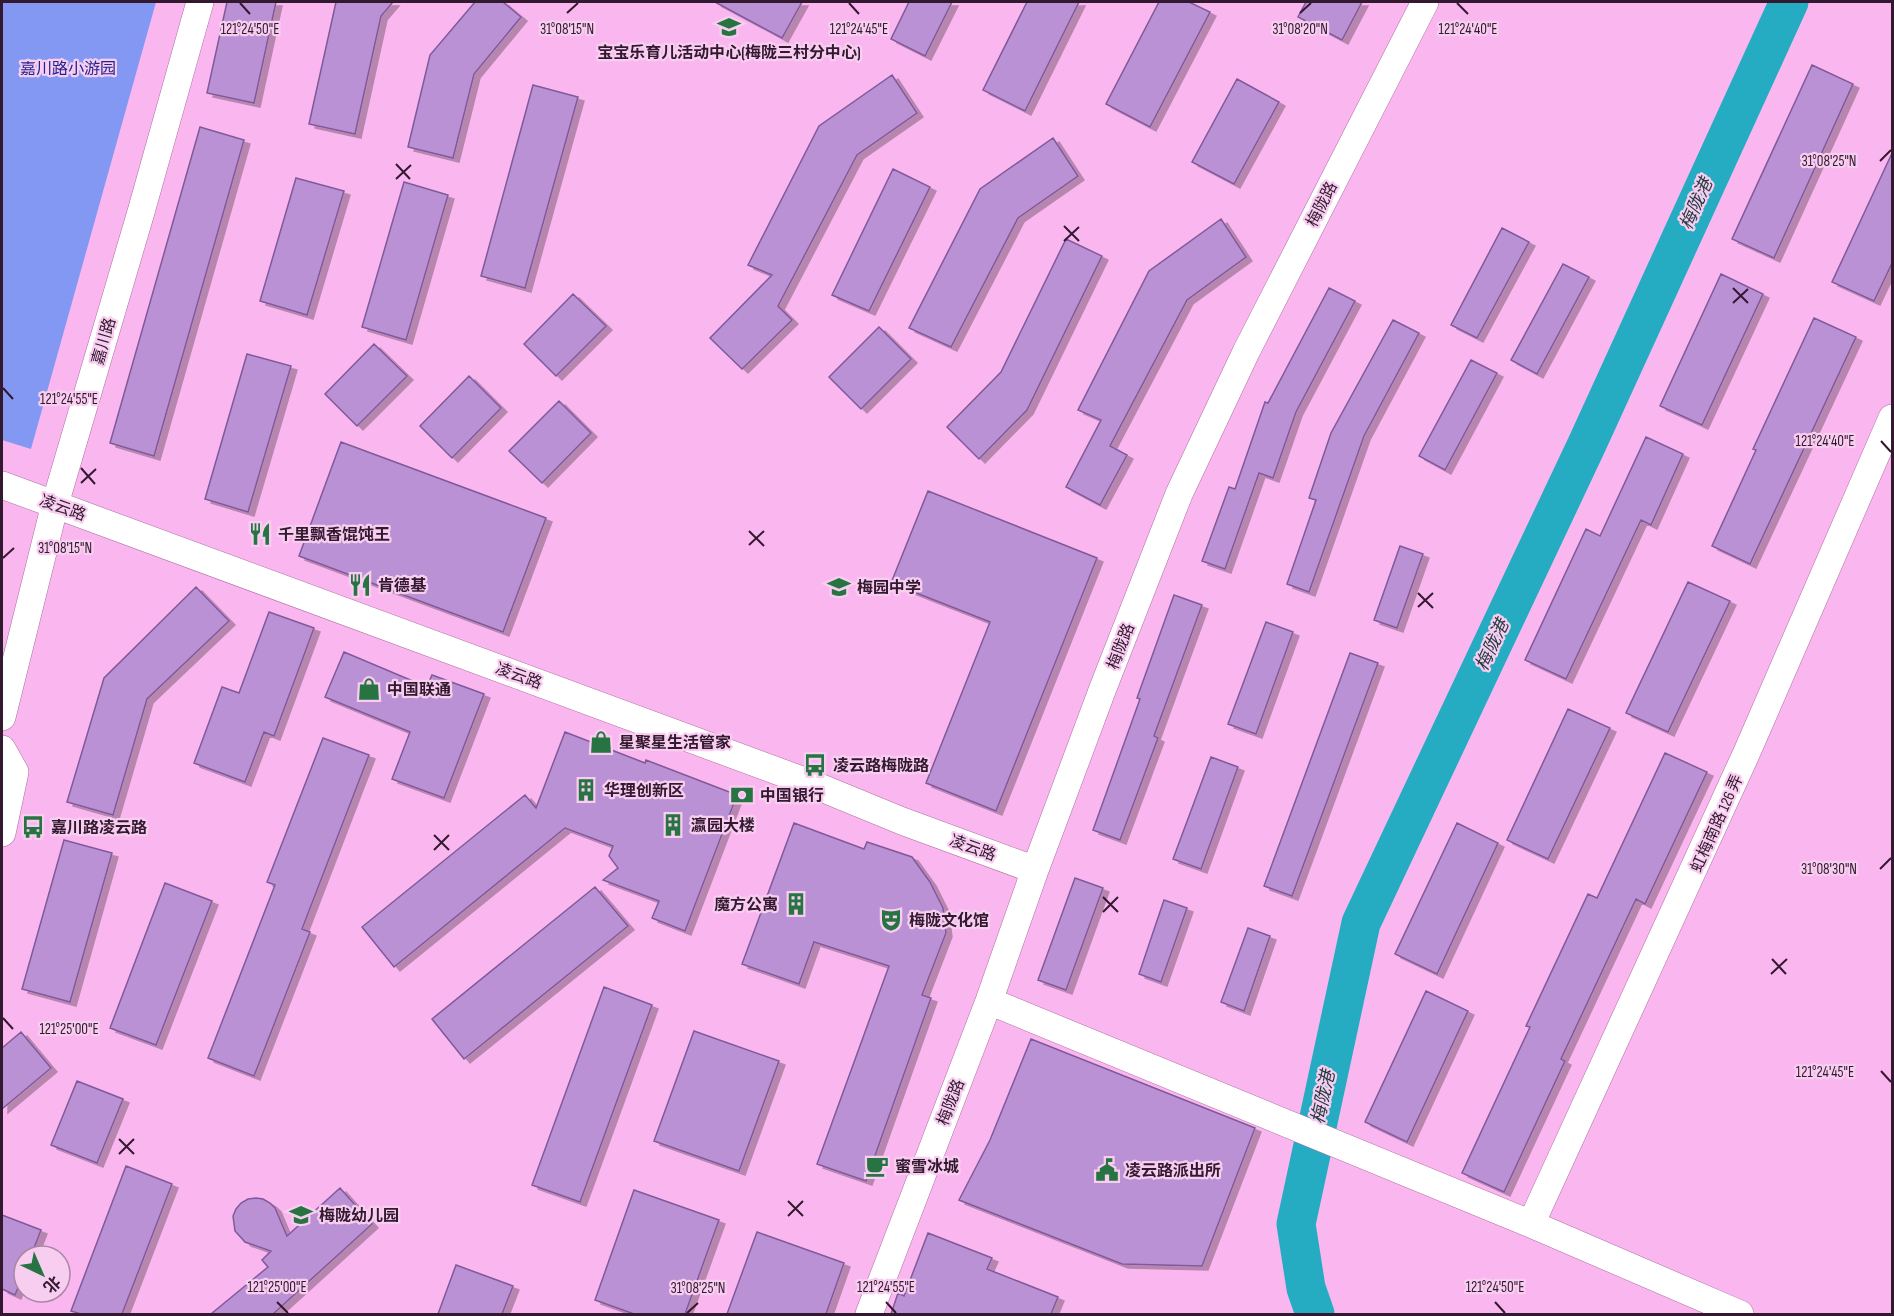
<svg xmlns="http://www.w3.org/2000/svg" width="1894" height="1316" font-family="'Sofia Sans Condensed','Noto Sans SC',sans-serif">
  <style>
    .green { fill: #8298f2 }
    .lines { fill: none; stroke-linecap: round; stroke-linejoin: round }
    .river { stroke: #25acc2; stroke-width: 39 }
    .building { fill: #bb91d5; stroke: #815999; stroke-width: 1.5; filter: url(#shadow) }
    .minor-casing { stroke: #ad6fa4; stroke-width: 28 }
    .minor { stroke: #fff; stroke-width: 27 }
    .ticks { fill: none; stroke: #32192f; stroke-width: 2 }
    .labels { text-anchor: middle; stroke-width: 4.5; stroke-linejoin: round; paint-order: stroke }
    .poi-label { font-size: 16px; font-weight: bold; fill: #32192f; stroke: #f8cef0; text-anchor: start }
    .park-label { font-size: 16px; fill: #21248f; stroke: #f8cef0 }
    .street-label { font-size: 16px; fill: #32192f; stroke: #f8cef0 }
    .water-label { font-size: 18px; font-style: italic; fill: #1f3a3f; stroke: #f8cef0 }
    .ticks-label { font-size: 15px; text-anchor: middle; fill: #32192f; stroke: #f8cef0; stroke-width: 4.5; stroke-linejoin: round; paint-order: stroke }
  </style>
  <defs>
    <filter id="shadow"><feDropShadow dx="6" dy="4" stdDeviation="0" flood-color="#0004"/></filter>
  </defs>
  <rect width="100%" height="100%" fill="#fab7ef"/>
  <path class="green" d="M2,2H156L31,449L2,440Z"/>
  <g class="lines">
    <path class="river" d="M1315,1314L1306,1288L1296,1224L1361,923L1587,444L1789,2"/>
  </g>
  <path class="building" d="M227,2H276L254,103L207,93Z
    M336,2H393L381,16L355,134L309,124Z
    M475,2H503L521,17L474,74L453,158L408,147L430,55Z
    M715,2H802L782,38Z
    M909,2H952L925,56L891,39Z
    M1027,2H1079L1025,111L983,90Z
    M1159,2H1189L1210,12L1150,127L1106,104Z
    M1306,2H1362L1342,40L1298,17Z
    M1812,65L1853,84L1774,258L1732,239Z
    M892,75L917,113L857,155L778,306L792,320L742,369L710,338L772,275L748,265L819,126Z
    M1237,79L1279,102L1234,184L1192,162Z
    M533,85L578,97L525,288L481,276Z
    M200,127L244,140L154,456L110,443Z
    M1053,138L1078,176L1018,218L951,347L909,328L980,189Z
    M1893,151V261L1874,301L1832,282Z
    M893,169L930,187L869,311L832,295Z
    M296,178L344,191L307,315L260,301Z
    M404,182L448,195L406,340L362,327Z
    M1221,219L1246,257L1187,300L1110,446L1127,455L1100,505L1066,487L1101,420L1078,410L1149,271Z
    M1502,228L1529,242L1477,338L1451,325Z
    M1066,239L1102,256L1027,410L979,459L947,427L1001,372Z
    M1563,264L1589,277L1537,374L1511,360Z
    M1721,274L1763,294L1702,425L1660,406Z
    M1329,288L1355,301L1296,412L1273,478L1259,473L1225,569L1202,561L1229,487L1235,489L1265,402L1268,403Z
    M573,294L606,326L556,376L524,344Z
    M1814,318L1856,337L1750,564L1712,546L1756,450L1753,449Z
    M1393,320L1419,333L1364,436L1309,592L1287,584L1316,500L1309,498L1331,433Z
    M879,327L911,359L861,409L829,377Z
    M374,344L407,376L357,426L325,394Z
    M247,354L291,366L248,512L205,499Z
    M1471,360L1497,373L1445,470L1419,456Z
    M469,376L501,408L452,458L420,426Z
    M559,401L591,433L542,483L509,451Z
    M1646,437L1683,454L1651,525L1641,520L1566,679L1525,660L1586,529L1600,536Z
    M341,442L546,518L503,632L299,556Z
    M928,491L1097,558L996,811L926,783L990,622L891,583Z
    M1400,546L1423,554L1397,628L1374,620Z
    M1688,582L1730,601L1668,732L1626,713Z
    M196,587L229,621L147,699L113,815L67,802L104,678Z
    M1174,595L1202,605L1154,736L1158,738L1120,840L1093,830L1140,699L1137,698Z
    M269,612L314,628L274,736L264,732L245,782L194,763L222,687L239,693Z
    M1266,622L1293,632L1256,734L1228,724Z
    M344,652L427,687L432,675L484,694L444,798L392,779L410,732L325,697Z
    M1350,653L1378,663L1292,896L1264,886Z
    M1568,709L1610,728L1548,859L1507,840Z
    M565,732L645,763L646,760L737,795L685,931L652,918L659,901L603,880L618,868L609,856L613,846L565,828L394,967L362,927L525,795L536,808Z
    M323,738L369,755L302,929L310,932L254,1076L208,1058L275,885L267,882Z
    M1665,753L1707,772L1645,904L1636,899L1561,1059L1565,1061L1504,1192L1462,1173L1530,1027L1526,1026L1588,894L1597,898Z
    M1211,757L1238,767L1201,869L1173,859Z
    M794,823L864,849L867,842L912,857L930,882L943,908L946,933L922,995L931,998L866,1181L817,1164L889,966L814,942L799,984L742,964Z
    M1457,823L1498,843L1437,974L1395,954Z
    M64,840L112,853L70,1002L22,989Z
    M1075,878L1103,888L1066,990L1038,980Z
    M165,883L212,901L156,1045L110,1028Z
    M595,887L628,926L464,1059L432,1019Z
    M1164,900L1187,908L1161,982L1139,974Z
    M1248,928L1270,936L1244,1011L1221,1002Z
    M604,987L652,1005L580,1202L532,1185Z
    M1426,991L1468,1011L1407,1142L1365,1122Z
    M694,1031L779,1061L739,1171L654,1141Z
    M21,1032L51,1068L2,1109V1048Z
    M1031,1039L1255,1128L1202,1266L1122,1264L959,1200L990,1140Z
    M77,1081L123,1099L97,1163L51,1145Z
    M126,1166L172,1184L122,1314H81L71,1311Z
    M340,1188L372,1224L273,1314H211L268,1267L262,1260L271,1251L245,1242L235,1231L233,1216L236,1209L241,1203L248,1199L256,1198L263,1199L270,1203L275,1208L287,1236Z
    M634,1190L719,1220L685,1314H634L595,1300Z
    M2,1215L41,1230L31,1256H24V1273L15,1295L2,1289Z
    M757,1232L844,1263L826,1314H727Z
    M928,1233L992,1258L987,1269L1058,1297L1051,1314H891L898,1293L904,1296Z
    M456,1265L513,1286L502,1314H438Z"/>
  <g class="lines">
    <g class="minor-casing">
      <path id="minor" d="M2,485L807,782L902,821L1035,870
        M2,717L55,504L141,212L200,2
        M2,749L15,772L2,833
        M989,1001L1531,1224L1740,1314
        M1531,1224L1747,752L1892,418
        M869,1314L989,1001L1035,870L1103,688L1179,494L1246,352L1425,2"/>
    </g>
    <use href="#minor" class="minor"/>
  </g>
  <path class="ticks" d="M240,3L250,14M849,3L859,14M1457,3L1468,14M567,13L578,3M1300,13L1311,3M1880,161L1891,150M396,164L410,179M396,179L411,165M1064,226L1079,241M1064,241L1079,227M1733,288L1748,303M1733,303L1748,289M3,388L13,399M1881,441L1891,452M81,468L95,484M81,483L96,469M749,531L764,546M749,545L764,531M3,558L14,548M1418,593L1433,608M1418,607L1433,593M434,835L449,850M434,850L449,835M1880,869L1891,858M1103,897L1118,912M1103,912L1118,897M1772,959L1786,974M1771,974L1787,959M3,1018L13,1029M1881,1071L1891,1082M119,1139L134,1154M119,1154L134,1139M788,1201L803,1216M788,1216L803,1201M277,1302L288,1313M886,1302L896,1313M1495,1302L1505,1313M687,1313L698,1303"/>
  <defs>
    <g id="school-bare" transform="scale(1.8)"><path d="M0-5L7-2L0 1L-7-2ZM-4 1L0 2.5L4 1V4Q0 6-4 4Z" fill="#277342" stroke="#f8cef0" stroke-width="2.5" paint-order="stroke"/></g>
    <g id="restaurant-bare" transform="scale(1.8)"><path d="M-5-6h1v4h1v-4h1v4h1v-4h1v5L-1.5 .5V6h-2V.5L-5-1ZM5-6V6H3V1.5H1.5Q1.5-4 5-6Z" fill="#277342" stroke="#f8cef0" stroke-width="2.5" paint-order="stroke"/></g>
    <g id="shop-bare" transform="scale(1.8)"><path d="M-5-2.5h2.3a2.7 3.5 0 0 1 5.4 0H5L5.5 6h-11ZM-1.5-2.5h3a1.5 2.3 0 0 0-3 0Z" fill="#277342" stroke="#f8cef0" stroke-width="2.5" paint-order="stroke"/></g>
    <g id="bus-bare" transform="scale(1.8)"><path d="M-5-6H5V4H4V6H2V4H-2V6H-4V4H-5ZM-3.5-4V0h7V-4ZM-3.5 1.2v1.5H-2V1.2ZM2 1.2v1.5H3.5V1.2Z" fill="#277342" stroke="#f8cef0" stroke-width="2.5" paint-order="stroke"/></g>
    <g id="building-bare" transform="scale(1.8)"><path d="M-4-6H4V6H1V3H-1V6H-4ZM-2.5-4.3h1.7v1.8h-1.7ZM.8-4.3h1.7v1.8H.8ZM-2.5-1h1.7V.8h-1.7ZM.8-1h1.7V.8H.8Z" fill="#277342" stroke="#f8cef0" stroke-width="2.5" paint-order="stroke"/></g>
    <g id="bank-bare" transform="scale(1.8)"><path d="M-6-4H6V4H-6ZM0-2.3a2.3 2.3 0 1 0 0 4.6a2.3 2.3 0 1 0 0-4.6Z" fill="#277342" stroke="#f8cef0" stroke-width="2.5" paint-order="stroke"/></g>
    <g id="theatre-bare" transform="scale(1.8)"><path d="M-5-5.5Q0-4 5-5.5V0Q5 5 0 6Q-5 5-5 0ZM-3.3-2.5H-1v1.5H-3.3ZM1-2.5H3.3v1.5H1ZM-2.8 1Q0 5.5 2.8 1Z" fill="#277342" stroke="#f8cef0" stroke-width="2.5" paint-order="stroke"/></g>
    <g id="cafe-bare" transform="scale(1.8)"><path d="M-5.5-4.5H6V0H3Q3 3.5 0 3.5H-2.5Q-5.5 3.5-5.5 0ZM3-3.2v2h1.7v-2ZM-6 4.5H4V6H-6Z" fill="#277342" stroke="#f8cef0" stroke-width="2.5" paint-order="stroke"/></g>
    <g id="civic-bare" transform="scale(1.8)"><path d="M-.6-6.5H3V-4.5H.6V-3L4-1V1h2V6H-6V1h2V-1L-.6-3ZM-1.2 2.5V6h2.4V2.5Z" fill="#277342" stroke="#f8cef0" stroke-width="2.5" paint-order="stroke"/></g>
  </defs>
  <g fill-rule="evenodd">
    <use href="#school-bare" x="729" y="27"/>
    <use href="#restaurant-bare" x="260" y="534"/>
    <use href="#restaurant-bare" x="360" y="585"/>
    <use href="#school-bare" x="839" y="587"/>
    <use href="#shop-bare" x="369" y="689"/>
    <use href="#shop-bare" x="601" y="742"/>
    <use href="#bus-bare" x="815" y="765"/>
    <use href="#building-bare" x="586" y="790"/>
    <use href="#bank-bare" x="742" y="795"/>
    <use href="#building-bare" x="673" y="825"/>
    <use href="#bus-bare" x="33" y="827"/>
    <use href="#building-bare" x="796" y="904"/>
    <use href="#theatre-bare" x="891" y="920"/>
    <use href="#cafe-bare" x="877" y="1166"/>
    <use href="#civic-bare" x="1107" y="1170"/>
    <use href="#school-bare" x="301" y="1215"/>
  </g>
  <g class="labels">
    <g class="poi-label">
      <text x="729" y="58" text-anchor="middle">宝宝乐育儿活动中心(梅陇三村分中心)</text>
      <text x="278" y="540">千里飘香馄饨王</text>
      <text x="378" y="591">肯德基</text>
      <text x="857" y="593">梅园中学</text>
      <text x="387" y="695">中国联通</text>
      <text x="619" y="748">星聚星生活管家</text>
      <text x="833" y="771">凌云路梅陇路</text>
      <text x="604" y="796">华理创新区</text>
      <text x="760" y="801">中国银行</text>
      <text x="691" y="831">瀛园大楼</text>
      <text x="51" y="833">嘉川路凌云路</text>
      <text x="778" y="910" text-anchor="end">魔方公寓</text>
      <text x="909" y="926">梅陇文化馆</text>
      <text x="895" y="1172">蜜雪冰城</text>
      <text x="1125" y="1176">凌云路派出所</text>
      <text x="319" y="1221">梅陇幼儿园</text>
    </g>
    <g class="park-label">
      <text x="68" y="74">嘉川路小游园</text>
    </g>
    <g class="street-label">
      <text transform="translate(1321 204) rotate(-63)" y="6">梅陇路</text>
      <text transform="translate(103 341) rotate(-74)" y="6">嘉川路</text>
      <text transform="translate(63 507) rotate(20)" y="6">凌云路</text>
      <text transform="translate(1120 646) rotate(-69)" y="6">梅陇路</text>
      <text transform="translate(519 675) rotate(20)" y="6">凌云路</text>
      <text transform="translate(1716 823) rotate(-66)" y="6">虹梅南路 126 弄</text>
      <text transform="translate(973 847) rotate(20)" y="6">凌云路</text>
      <text transform="translate(950 1102) rotate(-69)" y="6">梅陇路</text>
    </g>
    <g class="water-label">
      <text transform="translate(1696 204) rotate(-66)" y="6">梅陇港</text>
      <text transform="translate(1492 645) rotate(-65)" y="6">梅陇港</text>
      <text transform="translate(1323 1097) rotate(-78)" y="6">梅陇港</text>
    </g>
  </g>
  <g class="ticks-label">
    <text x="567" y="34">31°08'15"N</text>
    <text x="1300" y="34">31°08'20"N</text>
    <text x="250" y="34">121°24'50"E</text>
    <text x="859" y="34">121°24'45"E</text>
    <text x="1468" y="34">121°24'40"E</text>
    <text x="1829" y="166">31°08'25"N</text>
    <text x="69" y="404">121°24'55"E</text>
    <text x="1825" y="446">121°24'40"E</text>
    <text x="65" y="553">31°08'15"N</text>
    <text x="1829" y="874">31°08'30"N</text>
    <text x="69" y="1034">121°25'00"E</text>
    <text x="1825" y="1077">121°24'45"E</text>
    <text x="277" y="1292">121°25'00"E</text>
    <text x="886" y="1292">121°24'55"E</text>
    <text x="1495" y="1292">121°24'50"E</text>
    <text x="698" y="1293">31°08'25"N</text>
  </g>
  <rect width="1894" height="1316" fill="none" stroke="#32192f" stroke-width="6"/>
  <g transform="translate(42 1274) rotate(136)"><circle r="28" fill="#f8cef0" stroke="#a986a3" stroke-width="1.5"/>
  <path d="M0-4.5L10 22L0 15L-10 22Z" fill="#277342"/>
  <text y="-9" font-size="16" font-weight="bold" text-anchor="middle" fill="#32192f">北</text>
  </g>
</svg>
